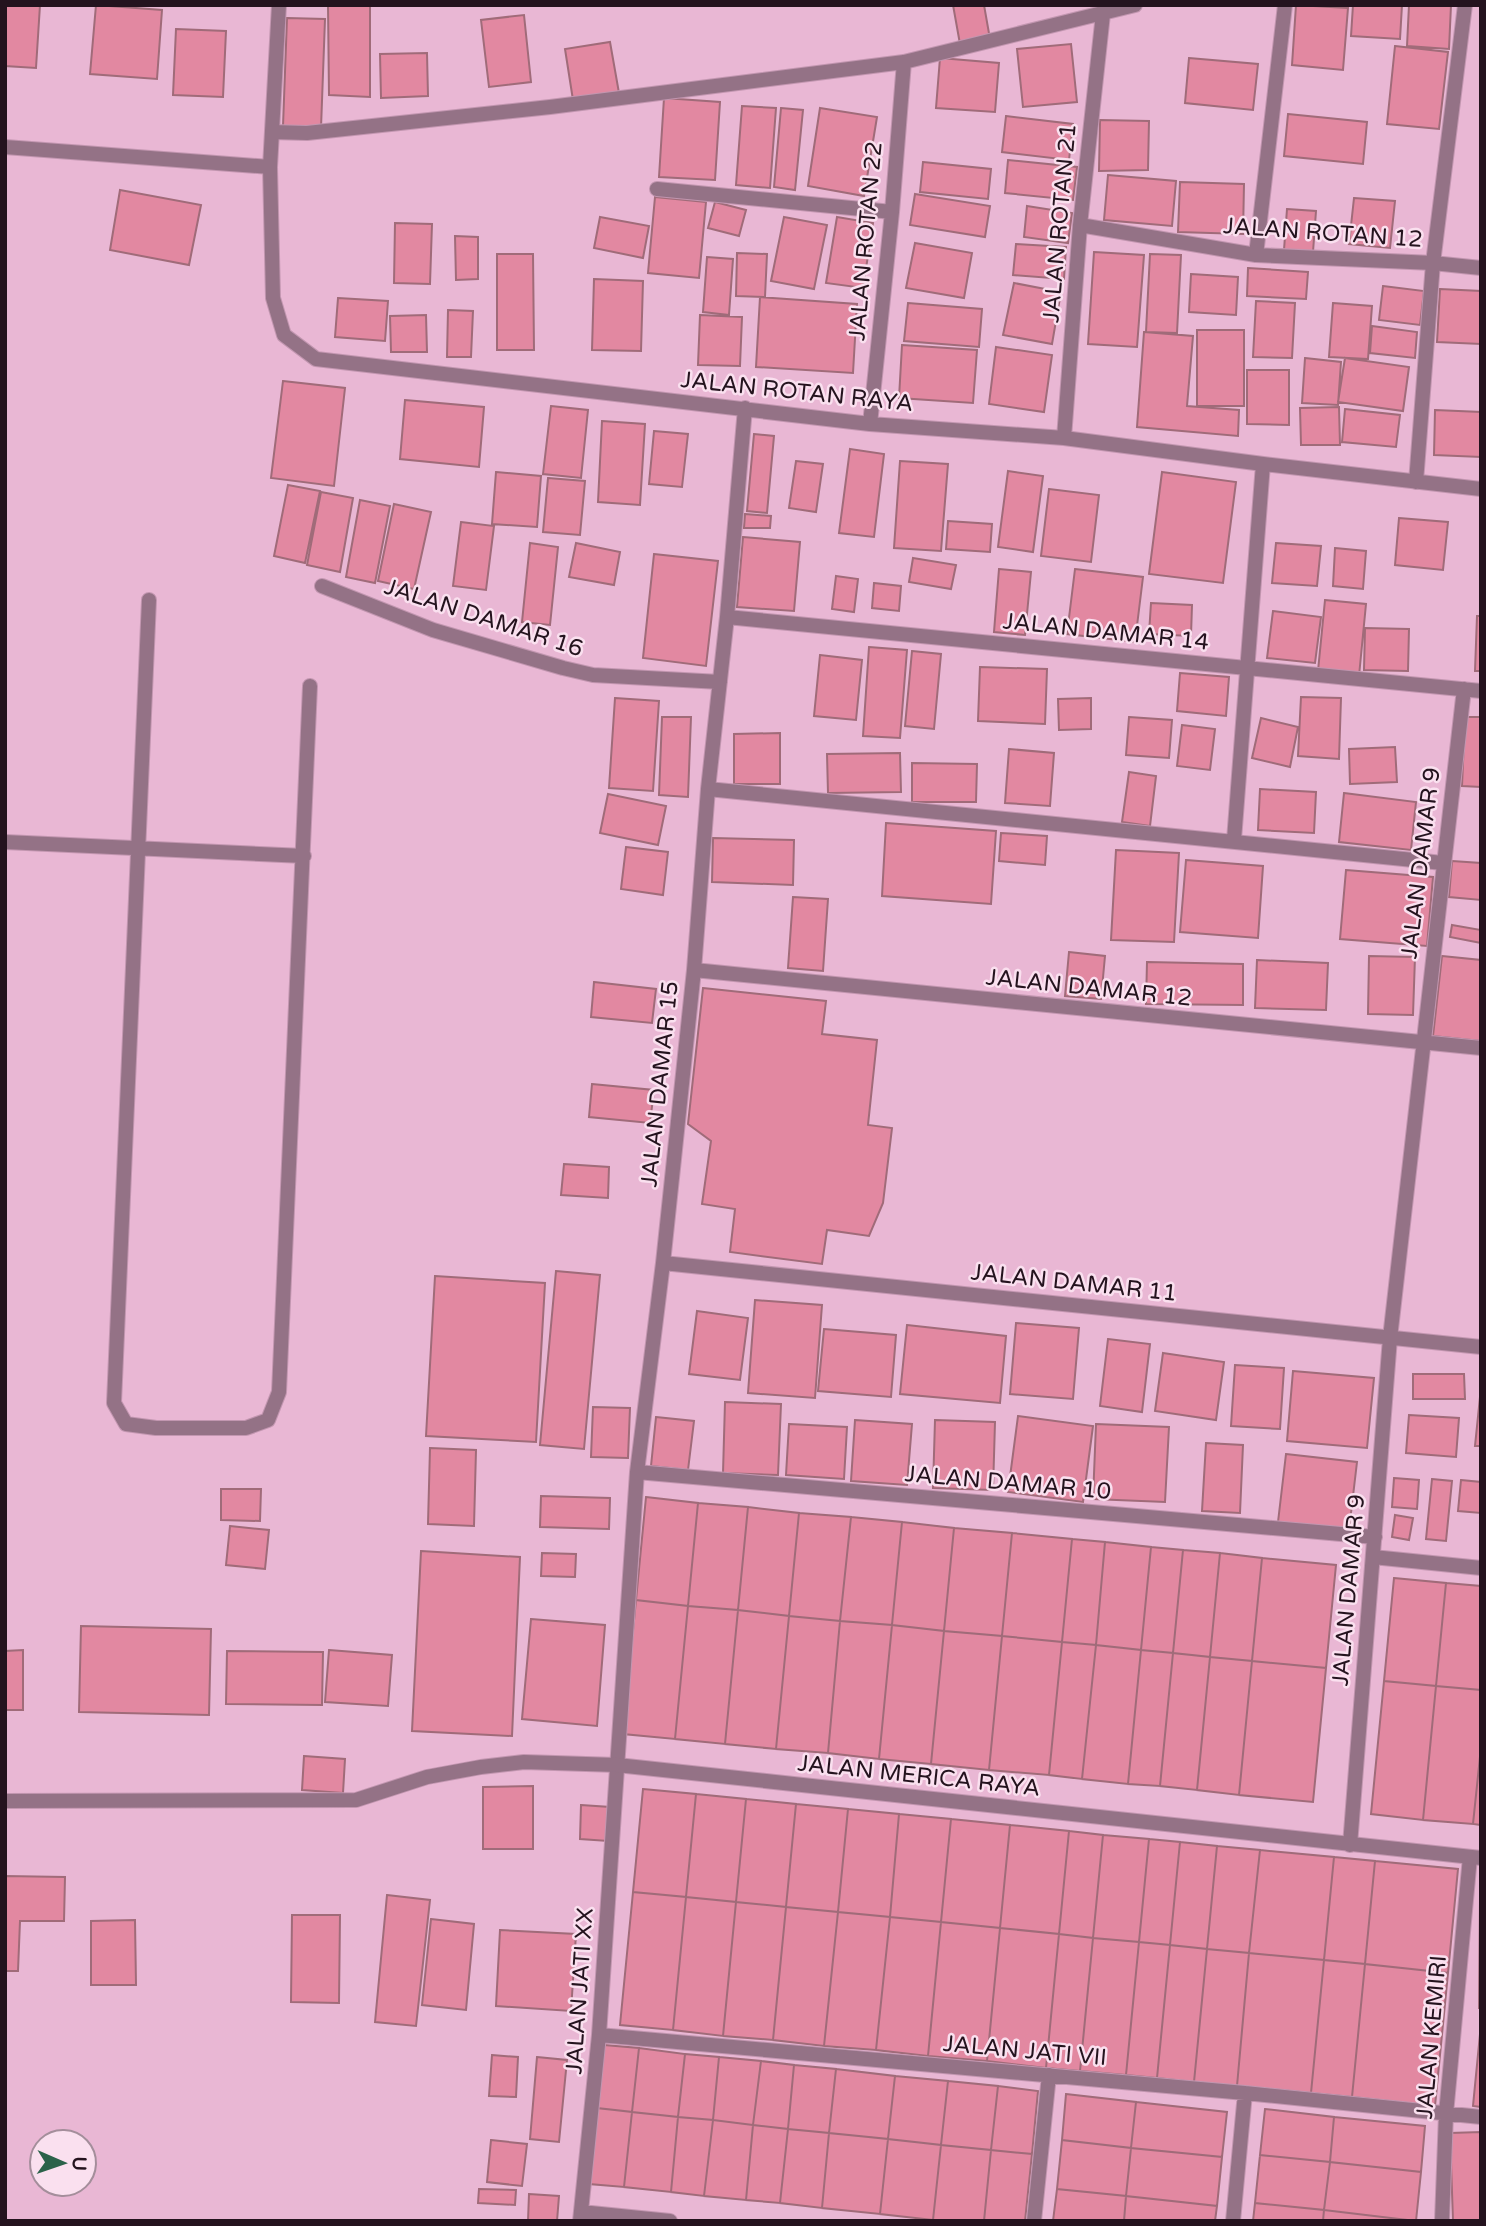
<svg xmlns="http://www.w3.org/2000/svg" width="1486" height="2226" font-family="'Varela Round',sans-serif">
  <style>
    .building { fill: #e288a1; stroke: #a06b79; stroke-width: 2 }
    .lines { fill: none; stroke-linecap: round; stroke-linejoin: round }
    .minor-casing { stroke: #c296b0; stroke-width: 16 }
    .tertiary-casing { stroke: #c296b0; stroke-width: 16 }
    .minor { stroke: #947286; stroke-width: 14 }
    .tertiary { stroke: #947286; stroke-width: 14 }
    .labels { text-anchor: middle; stroke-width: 5; stroke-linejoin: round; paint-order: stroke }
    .street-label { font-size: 23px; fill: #24131e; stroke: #fae0ef }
  </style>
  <rect width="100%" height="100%" fill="#e9b7d4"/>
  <path class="building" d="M5,5H40L36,68L5,66Z
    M96,5L162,10L157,79L90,74Z
    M328,5L370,6V97L329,95Z
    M953,5H984L990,39L960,44Z
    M1296,5L1348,8L1343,70L1292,65Z
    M1353,5H1402L1400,39L1351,36Z
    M1409,5H1451L1449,49L1407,46Z
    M524,15L531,82L489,87L481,20Z
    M287,18L325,19L321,128L283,126Z
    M176,29L226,31L223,97L173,95Z
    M610,42L619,93L573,100L565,49Z
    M1071,44L1077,102L1023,107L1017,49Z
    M1395,46L1448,52L1439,129L1387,124Z
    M427,53L428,96L381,98L380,54Z
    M940,58L999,63L995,112L936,108Z
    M1189,58L1258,64L1253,110L1185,103Z
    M664,98L720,102L715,180L659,177Z
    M742,106L776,108L770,188L736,185Z
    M781,108L803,110L795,190L774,187Z
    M820,108L877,117L864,196L808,186Z
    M1288,114L1367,122L1363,164L1284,156Z
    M1006,116L1073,124L1069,160L1002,152Z
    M1100,120L1149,121L1148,170L1099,171Z
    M1008,160L1077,167L1073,200L1005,193Z
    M923,162L991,169L988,199L920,192Z
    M1108,175L1176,181L1172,226L1104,220Z
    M1180,182L1244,184L1243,234L1178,232Z
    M120,190L201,205L189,265L110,250Z
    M915,194L990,206L985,237L910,225Z
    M655,197L706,202L699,278L648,273Z
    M1354,198L1395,201L1390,248L1349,244Z
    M715,202L746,210L739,236L708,228Z
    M1027,206L1072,213L1068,243L1024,237Z
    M1287,209L1316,211L1313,252L1284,250Z
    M600,217L649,226L643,258L594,248Z
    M784,217L827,225L814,289L771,281Z
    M837,217L873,223L863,288L826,283Z
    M395,223L432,224L430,284L394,283Z
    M455,236L478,237V279L456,280Z
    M915,243L972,253L964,298L906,288Z
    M1016,244L1066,247L1064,279L1013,275Z
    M1094,252L1144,255L1137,347L1088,344Z
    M737,253L767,254L765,297L736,296Z
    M497,254H533L534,350H497Z
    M1150,254L1181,255L1177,333L1146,332Z
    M707,257L733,259L729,315L703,312Z
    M1248,268L1308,272L1306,299L1247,296Z
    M1191,274L1238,277L1236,315L1189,312Z
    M594,279L643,281L641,351L592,350Z
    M1014,283L1061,292L1052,344L1003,335Z
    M1383,286L1424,291L1420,325L1379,320Z
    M1440,289L1481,291V344L1437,342Z
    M760,297L857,304L853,373L756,367Z
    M338,298L388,301L385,341L335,337Z
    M1256,301L1295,303L1292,358L1253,357Z
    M908,303L982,309L979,347L904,341Z
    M1333,303L1372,306L1368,359L1329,357Z
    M448,310L473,311L471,357H447Z
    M426,315L427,352H391L390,316Z
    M700,315L742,317L740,366L698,365Z
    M1372,326L1417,332L1415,358L1370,353Z
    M1197,330H1244V406H1197Z
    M1144,332L1193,336L1187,406L1239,410L1238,436L1137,427Z
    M902,345L977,350L973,403L899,398Z
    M996,347L1052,355L1044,412L989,404Z
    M1305,358L1341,362L1338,405L1302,403Z
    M1345,358L1409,367L1403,411L1338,402Z
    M1247,370H1289V425L1247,424Z
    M283,381L345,388L334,486L271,478Z
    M405,400L484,407L479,467L400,459Z
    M551,406L588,410L581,478L543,474Z
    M1339,407L1340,445H1301L1300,408Z
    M1345,409L1400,415L1396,447L1342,442Z
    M1435,410L1481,412V457L1434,455Z
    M602,421L645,424L640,505L598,502Z
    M654,431L688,434L682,487L649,484Z
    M754,434L774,436L767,513L747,511Z
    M850,449L884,454L874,537L839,533Z
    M796,461L823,464L816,512L789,508Z
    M900,461L948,464L941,551L894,548Z
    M1008,471L1043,476L1033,552L998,547Z
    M496,472L541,476L537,527L492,524Z
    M1162,472L1236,482L1223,583L1149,574Z
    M548,478L585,481L580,535L543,532Z
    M288,485L320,491L305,563L274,556Z
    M1049,489L1099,495L1091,562L1041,556Z
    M321,492L353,498L340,572L307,565Z
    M360,500L390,506L375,583L346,577Z
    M394,504L431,512L414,589L378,581Z
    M745,514L771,516L770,528H744Z
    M1399,518L1448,522L1443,570L1395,565Z
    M948,521L992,524L990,552L946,549Z
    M461,522L494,526L486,590L453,586Z
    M743,537L800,542L794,611L737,607Z
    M530,543L558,547L550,625L522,622Z
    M576,543L620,552L614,585L569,577Z
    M1276,543L1321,546L1317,586L1272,583Z
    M1335,548L1366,551L1363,589L1333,586Z
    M654,554L718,561L706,666L643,658Z
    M913,558L956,565L951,589L909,582Z
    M999,569L1031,572L1025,635L994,632Z
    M1075,569L1143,577L1135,642L1067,634Z
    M836,576L858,579L854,612L832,609Z
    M874,583L901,586L899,611L872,608Z
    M1325,600L1366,604L1359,676L1318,671Z
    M1151,603L1192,605L1191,636L1149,634Z
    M1273,611L1321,617L1315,663L1267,658Z
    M1477,616H1481V671H1475Z
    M1365,628L1409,629L1408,671L1364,670Z
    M869,647L907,650L900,738L863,736Z
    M912,651L941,654L934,729L905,726Z
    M820,655L862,660L856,720L814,716Z
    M980,667L1047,669L1045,724L978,721Z
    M1180,673L1229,677L1226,716L1177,711Z
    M1301,697L1341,698L1339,759L1298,756Z
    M615,698L659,701L653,791L609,788Z
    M1091,698V729L1059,730L1058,699Z
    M662,717H691L688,797L659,795Z
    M1129,717L1172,720L1169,758L1126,755Z
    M1465,717H1481V787L1462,786Z
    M1261,718L1298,727L1290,767L1252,758Z
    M1182,725L1215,729L1210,770L1177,766Z
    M780,733V784H734V734Z
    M1395,747L1397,782L1350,784L1349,749Z
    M1009,749L1054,753L1050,806L1005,803Z
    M900,753L901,792L828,793L827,754Z
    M912,763L977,764L976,802H912Z
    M1129,772L1156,776L1150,826L1122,822Z
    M1260,789L1316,792L1314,833L1258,830Z
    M1344,793L1416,802L1411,850L1339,842Z
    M608,794L666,806L658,845L600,833Z
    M886,823L996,831L991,904L882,896Z
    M1001,833L1047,836L1045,865L999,861Z
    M713,838L794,840L793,885L712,882Z
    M626,847L668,852L663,895L621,889Z
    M1116,850L1179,853L1174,942L1111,940Z
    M1186,860L1263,866L1258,938L1180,932Z
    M1452,861L1481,863V900L1449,897Z
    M1346,870L1433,877L1427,946L1340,939Z
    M793,897L828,899L823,971L788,968Z
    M1452,925L1481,930V943L1450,937Z
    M1069,952L1105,956L1101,999L1065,996Z
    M1369,956L1415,957L1413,1015L1368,1014Z
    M1442,956L1481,960V1041L1433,1036Z
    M1257,960L1328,963L1326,1010L1255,1008Z
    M1147,962L1243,964V1005L1146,1004Z
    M594,982L656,989L652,1023L591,1017Z
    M703,988L826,1001L822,1034L877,1040L868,1125L892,1128L883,1203L869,1236L827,1230L822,1264L730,1252L735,1209L702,1204L711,1141L688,1124Z
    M592,1084L654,1090L650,1123L589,1117Z
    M564,1164L609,1167L608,1198L561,1195Z
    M556,1271L600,1275L584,1449L540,1445Z
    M435,1276L545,1283L536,1442L426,1436Z
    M755,1300L822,1305L815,1398L748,1393Z
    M697,1311L748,1318L740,1380L689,1374Z
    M1016,1323L1079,1328L1073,1399L1010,1394Z
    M907,1325L1006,1336L1000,1403L900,1394Z
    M824,1329L896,1335L891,1397L818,1391Z
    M1108,1339L1150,1344L1142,1412L1100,1406Z
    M1163,1353L1224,1362L1216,1420L1155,1411Z
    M1235,1365L1284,1368L1280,1429L1231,1426Z
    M1293,1371L1374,1378L1367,1448L1287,1441Z
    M1413,1374H1464L1465,1399H1413Z
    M1481,1387V1446H1475Z
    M725,1402L781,1404L778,1475L723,1473Z
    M593,1407L630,1408L628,1458L591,1457Z
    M1409,1415L1459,1418L1456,1457L1406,1453Z
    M1018,1416L1093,1426L1083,1502L1008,1492Z
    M656,1417L694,1421L688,1470L651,1466Z
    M855,1420L912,1424L907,1485L851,1481Z
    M935,1420L995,1422L993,1490L933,1488Z
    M789,1424L847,1427L844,1479L786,1475Z
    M1096,1424L1169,1427L1165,1502L1093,1499Z
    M1206,1443L1243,1445L1240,1513L1202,1511Z
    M430,1448L476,1450L474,1526L428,1524Z
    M1286,1454L1357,1462L1349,1530L1278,1522Z
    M1394,1478L1419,1480L1417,1509L1392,1507Z
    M1432,1479L1452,1481L1446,1541L1426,1539Z
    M1461,1480L1481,1482V1513L1458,1511Z
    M221,1489H261L260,1521L221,1520Z
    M541,1496L610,1498L609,1529L540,1527Z
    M646,1497L698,1503L688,1606L636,1600Z
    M698,1503L748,1507L738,1610L688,1606Z
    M748,1507L799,1513L789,1616L738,1610Z
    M799,1513L851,1517L840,1621L789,1616Z
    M1395,1515L1413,1518L1409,1540L1392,1537Z
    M851,1517L902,1522L892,1625L840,1621Z
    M902,1522L954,1528L944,1631L892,1625Z
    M230,1526L269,1530L265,1569L226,1565Z
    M954,1528L1012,1533L1002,1636L944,1631Z
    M1012,1533L1072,1539L1062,1642L1002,1636Z
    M1072,1539L1105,1542L1096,1645L1062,1642Z
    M1105,1542L1151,1547L1141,1650L1096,1645Z
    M1151,1547L1183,1550L1173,1653L1141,1650Z
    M1183,1550L1220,1553L1210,1657L1173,1653Z
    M421,1551L520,1557L512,1736L412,1731Z
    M542,1553L576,1554L575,1577L541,1576Z
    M1220,1553L1262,1558L1252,1661L1210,1657Z
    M1262,1558L1336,1565L1326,1668L1252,1661Z
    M1394,1578L1446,1583L1436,1686L1384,1681Z
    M1446,1583L1481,1586V1690L1436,1686Z
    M636,1600L688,1606L675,1739L623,1734Z
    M688,1606L738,1610L725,1744L675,1739Z
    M738,1610L789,1616L776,1749L725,1744Z
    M789,1616L840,1621L828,1753L776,1749Z
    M531,1619L605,1625L597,1726L522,1719Z
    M840,1621L892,1625L879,1759L828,1753Z
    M892,1625L944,1631L931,1764L879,1759Z
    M81,1626L211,1629L209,1715L79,1712Z
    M944,1631L1002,1636L989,1770L931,1764Z
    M1002,1636L1062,1642L1049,1775L989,1770Z
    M1062,1642L1096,1645L1082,1779L1049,1775Z
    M1096,1645L1141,1650L1128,1784L1082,1779Z
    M23,1650V1710H5V1651Z
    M329,1650L392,1655L388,1706L325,1702Z
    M1141,1650L1173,1653L1160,1786L1128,1784Z
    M227,1651L323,1652L322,1705L226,1704Z
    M1173,1653L1210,1657L1197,1790L1160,1786Z
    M1210,1657L1252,1661L1239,1795L1197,1790Z
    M1252,1661L1326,1668L1313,1802L1239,1795Z
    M1384,1681L1436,1686L1423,1820L1371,1814Z
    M1436,1686L1481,1690V1747L1473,1824L1423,1820Z
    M1481,1747V1825L1473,1824Z
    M304,1756L345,1759L343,1793L302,1790Z
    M533,1786V1849H483V1787Z
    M643,1789L696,1794L686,1897L633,1892Z
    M696,1794L746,1799L736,1902L686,1897Z
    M746,1799L796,1804L786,1907L736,1902Z
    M796,1804L848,1809L838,1912L786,1907Z
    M581,1805L610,1807L608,1841L580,1839Z
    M848,1809L899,1814L890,1917L838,1912Z
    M899,1814L951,1819L941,1922L890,1917Z
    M951,1819L1010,1825L1000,1928L941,1922Z
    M1010,1825L1069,1831L1059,1934L1000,1928Z
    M1069,1831L1103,1835L1093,1938L1059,1934Z
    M1103,1835L1149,1839L1139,1942L1093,1938Z
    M1149,1839L1180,1842L1170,1945L1139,1942Z
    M1180,1842L1217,1846L1207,1949L1170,1945Z
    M1217,1846L1260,1850L1249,1953L1207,1949Z
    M1260,1850L1334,1857L1324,1960L1249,1953Z
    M1334,1857L1375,1861L1365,1964L1324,1960Z
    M1375,1861L1458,1869L1448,1973L1365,1964Z
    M5,1876L65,1877L64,1921H20L18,1971H5Z
    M633,1892L686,1897L673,2030L620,2025Z
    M387,1895L430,1900L416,2026L375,2022Z
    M686,1897L736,1902L723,2036L673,2030Z
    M1480,1898L1481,2008H1479Z
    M736,1902L786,1907L773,2040L723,2036Z
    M786,1907L838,1912L824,2046L773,2040Z
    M838,1912L890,1917L876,2050L824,2046Z
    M292,1915H340L339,2003L291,2002Z
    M890,1917L941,1922L928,2056L876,2050Z
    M431,1919L474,1924L466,2010L422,2005Z
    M135,1920L136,1985H91V1921Z
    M941,1922L1000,1928L987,2061L928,2056Z
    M1000,1928L1059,1934L1046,2068L987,2061Z
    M500,1930L576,1934L571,2011L496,2006Z
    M1059,1934L1093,1938L1080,2071L1046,2068Z
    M1093,1938L1139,1942L1126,2075L1080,2071Z
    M1139,1942L1170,1945L1157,2078L1126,2075Z
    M1170,1945L1207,1949L1194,2082L1157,2078Z
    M1207,1949L1249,1953L1237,2086L1194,2082Z
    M1249,1953L1324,1960L1311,2093L1237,2086Z
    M1324,1960L1365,1964L1352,2097L1311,2093Z
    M1365,1964L1448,1973L1435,2106L1352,2097Z
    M1480,2034H1481V2107L1473,2106Z
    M604,2045L639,2048L632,2112L597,2108Z
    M639,2048L685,2054L678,2117L632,2112Z
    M685,2054L719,2057L713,2120L678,2117Z
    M492,2055L518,2057L516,2097L489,2096Z
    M537,2057L567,2060L559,2142L530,2139Z
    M719,2057L761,2061L753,2125L713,2120Z
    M761,2061L794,2065L788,2129L753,2125Z
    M794,2065L836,2069L829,2133L788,2129Z
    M836,2069L895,2076L888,2139L829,2133Z
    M895,2076L948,2081L941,2145L888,2139Z
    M948,2081L998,2086L991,2150L941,2145Z
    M998,2086L1038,2091L1032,2154L991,2150Z
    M1066,2094L1136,2102L1131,2148L1062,2140Z
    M1136,2102L1227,2112L1222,2157L1131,2148Z
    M597,2108L632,2112L624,2187L589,2184Z
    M1265,2109L1334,2117L1330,2162L1260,2155Z
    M632,2112L678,2117L671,2192L624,2187Z
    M678,2117L713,2120L704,2196L671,2192Z
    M1334,2117L1425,2126L1421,2172L1330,2162Z
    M713,2120L753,2125L746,2200L704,2196Z
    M753,2125L788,2129L780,2203L746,2200Z
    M788,2129L829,2133L822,2208L780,2203Z
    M1481,2132V2221H1453L1450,2133Z
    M829,2133L888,2139L880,2214L822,2208Z
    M888,2139L941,2145L933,2220L880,2214Z
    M491,2140L527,2144L522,2186L487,2182Z
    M1062,2140L1131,2148L1126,2196L1057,2189Z
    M941,2145L991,2150L984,2221L933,2220Z
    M1131,2148L1222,2157L1217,2206L1126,2196Z
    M991,2150L1032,2154L1025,2221H984Z
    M1260,2155L1330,2162L1324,2210L1255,2203Z
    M1330,2162L1421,2172L1416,2221L1324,2210Z
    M479,2189L516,2190L515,2205L478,2203Z
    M1057,2189L1126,2196L1124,2221H1053Z
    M529,2194L559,2196L557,2221H528Z
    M1126,2196L1217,2206L1215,2221H1124Z
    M1255,2203L1324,2210L1323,2221H1253Z
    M1324,2210L1416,2221H1323Z"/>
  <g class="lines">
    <g class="minor-casing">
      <path id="minor" d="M279,5L270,167L273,298L284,335L316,359L870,424L1064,438L1263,464L1481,489
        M272,132L307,133L550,107L904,62L1135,5
        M5,147L270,167
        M657,189L892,212
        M1080,225L1256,255L1433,263L1481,268
        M1256,255L1285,5
        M870,424L892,212L904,62
        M1064,438L1080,225L1103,14
        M1416,482L1433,263L1465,5
        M322,586L433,630L563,668L593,675L720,682
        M149,600L114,1403L126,1424L156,1428H246L268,1420L279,1392L310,686
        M727,617L1481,691
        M708,789L1443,863
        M1234,840L1263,464
        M5,842L304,856
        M694,970L1481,1048
        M663,1263L1481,1347
        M637,1472L1375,1537
        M1373,1557L1481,1568
        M1350,1845L1390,1338L1464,689
        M599,2035L1245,2093L1481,2117
        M581,2212L670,2221
        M580,2221L599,2035L637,1472L663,1263L694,970L708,789L727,617L745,408
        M1034,2221L1049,2075
        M1233,2221L1245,2093
        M1442,2221L1446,2114L1470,1857"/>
    </g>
    <g class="tertiary-casing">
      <path id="tertiary" d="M5,1801L356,1800L427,1777L481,1767L524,1762L617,1765L1481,1858"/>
    </g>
    <use href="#minor" class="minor"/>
    <use href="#tertiary" class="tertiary"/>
  </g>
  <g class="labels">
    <g class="street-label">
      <text transform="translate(1059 223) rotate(-85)" y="8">JALAN ROTAN 21</text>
      <text transform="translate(1323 232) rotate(4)" y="8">JALAN ROTAN 12</text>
      <text transform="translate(865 241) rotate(-85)" y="8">JALAN ROTAN 22</text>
      <text transform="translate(797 391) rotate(6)" y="8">JALAN ROTAN RAYA</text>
      <text transform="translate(484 617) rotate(18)" y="8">JALAN DAMAR 16</text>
      <text transform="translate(1106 631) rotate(6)" y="8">JALAN DAMAR 14</text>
      <text transform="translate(1420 863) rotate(-83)" y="8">JALAN DAMAR 9</text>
      <text transform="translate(1089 987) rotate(6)" y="8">JALAN DAMAR 12</text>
      <text transform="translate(659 1084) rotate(-84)" y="8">JALAN DAMAR 15</text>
      <text transform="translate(1074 1282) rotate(6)" y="8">JALAN DAMAR 11</text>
      <text transform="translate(1008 1482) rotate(5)" y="8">JALAN DAMAR 10</text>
      <text transform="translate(1348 1590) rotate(-85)" y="8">JALAN DAMAR 9</text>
      <text transform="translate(919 1775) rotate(6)" y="8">JALAN MERICA RAYA</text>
      <text transform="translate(579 1991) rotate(-86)" y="8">JALAN JATI XX</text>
      <text transform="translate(1431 2037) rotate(-85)" y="8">JALAN KEMIRI</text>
      <text transform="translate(1025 2050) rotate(5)" y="8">JALAN JATI VII</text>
    </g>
  </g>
  <rect width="1486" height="2226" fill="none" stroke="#24131e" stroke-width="14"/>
  <g transform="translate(63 2163) rotate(92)"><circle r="33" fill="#fae0ef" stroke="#a48e9b" stroke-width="2"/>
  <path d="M0-5L12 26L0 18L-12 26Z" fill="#2b624a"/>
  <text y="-10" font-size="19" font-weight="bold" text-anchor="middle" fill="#24131e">U</text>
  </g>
</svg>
